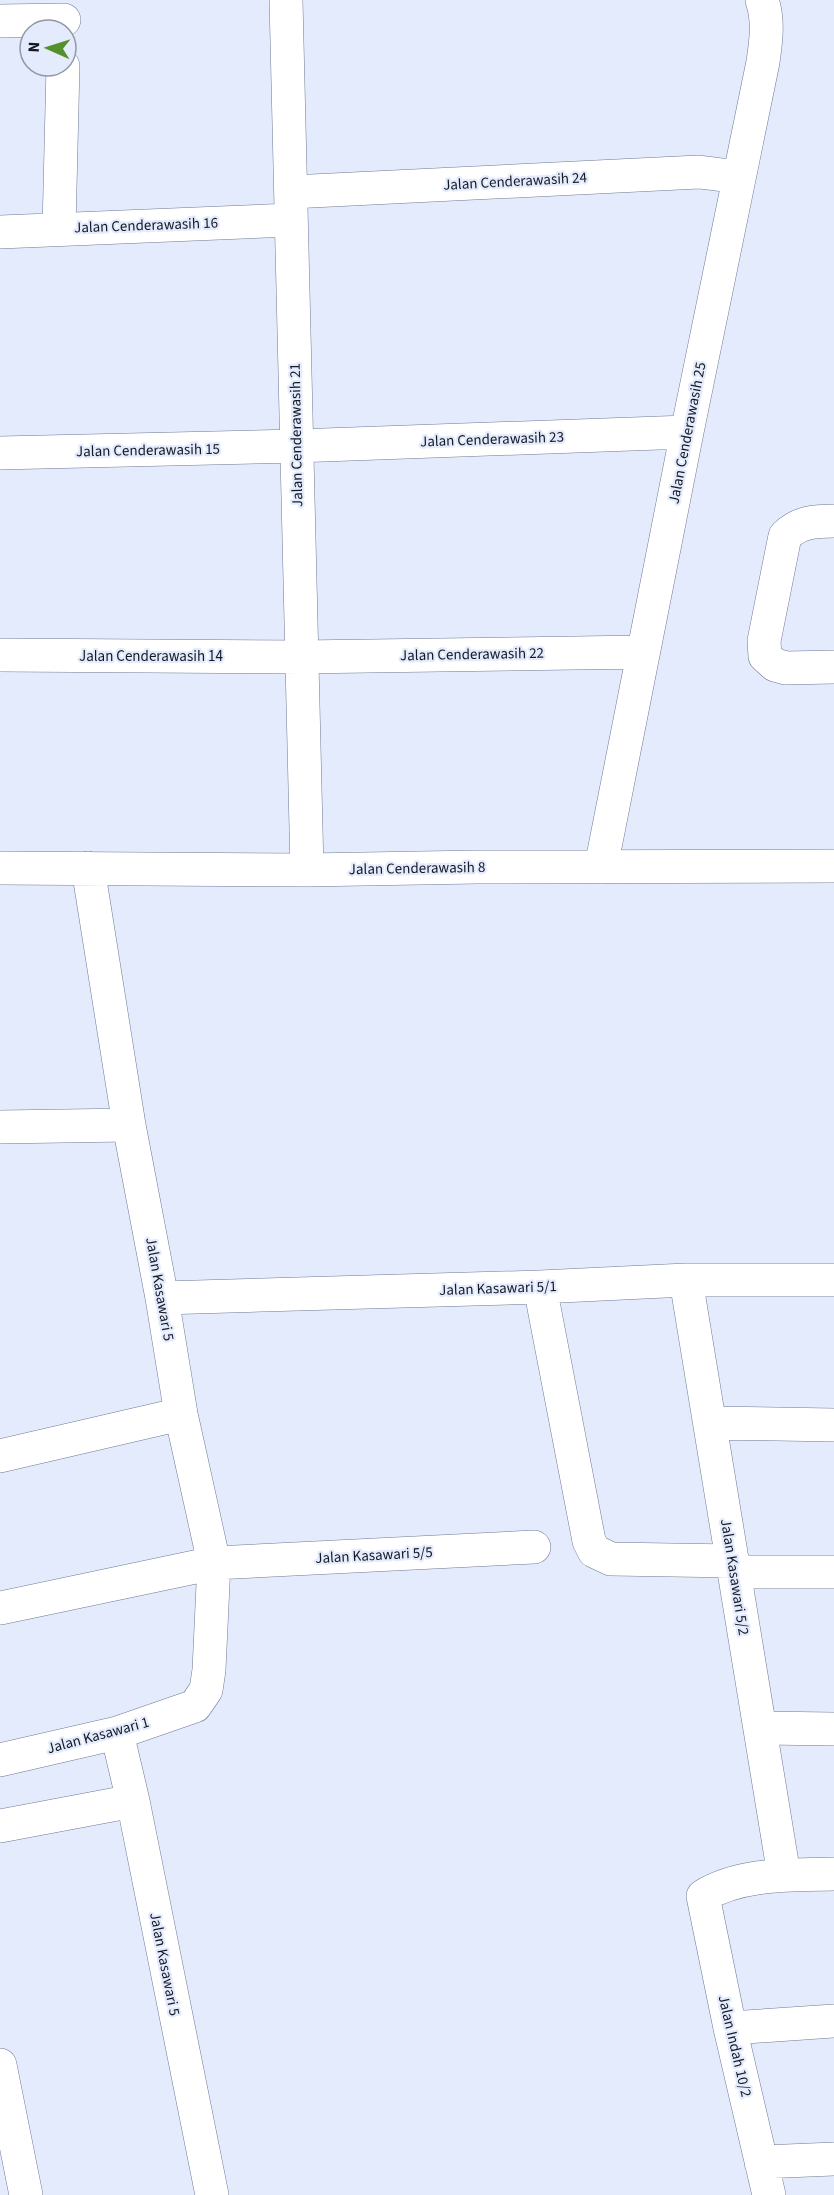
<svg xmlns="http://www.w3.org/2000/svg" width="834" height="2195" font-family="'Source Sans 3',sans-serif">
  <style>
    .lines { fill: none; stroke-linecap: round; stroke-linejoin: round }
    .minor-casing { stroke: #6e7a94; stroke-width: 34 }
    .minor { stroke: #fff; stroke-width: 33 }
    .labels { text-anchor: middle; stroke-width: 4.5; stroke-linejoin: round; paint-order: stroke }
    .street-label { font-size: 15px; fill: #151923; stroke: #e3ebfd }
  </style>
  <rect width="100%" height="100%" fill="#e3ebfd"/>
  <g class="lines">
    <g class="minor-casing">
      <path id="minor" d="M286,0L307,870
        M0,21L64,20
        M291,192L699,172L739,177
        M59,229L63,66
        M0,232L291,220
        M0,453L296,446L687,432
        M834,521C815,521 799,522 785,536L764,641L765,656L775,665L786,668L834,667
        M0,655L301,657L643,652
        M601,867L687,432L763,62C766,41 769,21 762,0
        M0,868L307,870L477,867L834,866
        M0,1127L129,1125
        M686,1280L784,1875
        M540,1287L589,1541L594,1551L611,1559L733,1561
        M162,1298L540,1287L686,1280H834
        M710,1423L834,1425
        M0,1456L181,1414
        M735,1572H834
        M0,1608L214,1563L534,1547
        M760,1728L834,1729
        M117,1733L133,1801L212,2195
        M0,1760L117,1733L195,1706L206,1690L209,1670L214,1563L181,1414L162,1298L129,1125L88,868
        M0,1826L133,1801
        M730,2028L834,2021
        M0,2065L26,2195
        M761,2162L834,2159
        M769,2195L730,2028L703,1896C741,1873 791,1875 834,1874"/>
    </g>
    <use href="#minor" class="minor"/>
  </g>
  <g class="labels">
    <g class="street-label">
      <text transform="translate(515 181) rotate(-3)" y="5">Jalan Cenderawasih 24</text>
      <text transform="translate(146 225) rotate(-2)" y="5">Jalan Cenderawasih 16</text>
      <text transform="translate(687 433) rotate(-79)" y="5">Jalan Cenderawasih 25</text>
      <text transform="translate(296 435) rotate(-91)" y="5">Jalan Cenderawasih 21</text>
      <text transform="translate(492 439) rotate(-2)" y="5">Jalan Cenderawasih 23</text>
      <text transform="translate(148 450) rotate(-1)" y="5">Jalan Cenderawasih 15</text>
      <text transform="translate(472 654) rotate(-1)" y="5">Jalan Cenderawasih 22</text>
      <text x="151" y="661">Jalan Cenderawasih 14</text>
      <text transform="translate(417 868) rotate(-1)" y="5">Jalan Cenderawasih 8</text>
      <text transform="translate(498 1288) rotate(-2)" y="5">Jalan Kasawari 5/1</text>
      <text transform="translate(160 1289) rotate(80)" y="5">Jalan Kasawari 5</text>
      <text transform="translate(374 1555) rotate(-3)" y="5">Jalan Kasawari 5/5</text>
      <text transform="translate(735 1577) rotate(81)" y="5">Jalan Kasawari 5/2</text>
      <text transform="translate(98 1735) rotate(-15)" y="5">Jalan Kasawari 1</text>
      <text transform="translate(165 1964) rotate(79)" y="5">Jalan Kasawari 5</text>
      <text transform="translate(735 2046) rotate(77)" y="5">Jalan Indah 10/2</text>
    </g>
  </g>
  <g transform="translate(48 48) rotate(273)"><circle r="28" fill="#e3ebfd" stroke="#9197a6" stroke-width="1.5"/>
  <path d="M0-4.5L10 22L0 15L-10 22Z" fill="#55902e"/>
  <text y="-9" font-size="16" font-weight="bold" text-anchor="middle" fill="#151923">N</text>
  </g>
</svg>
